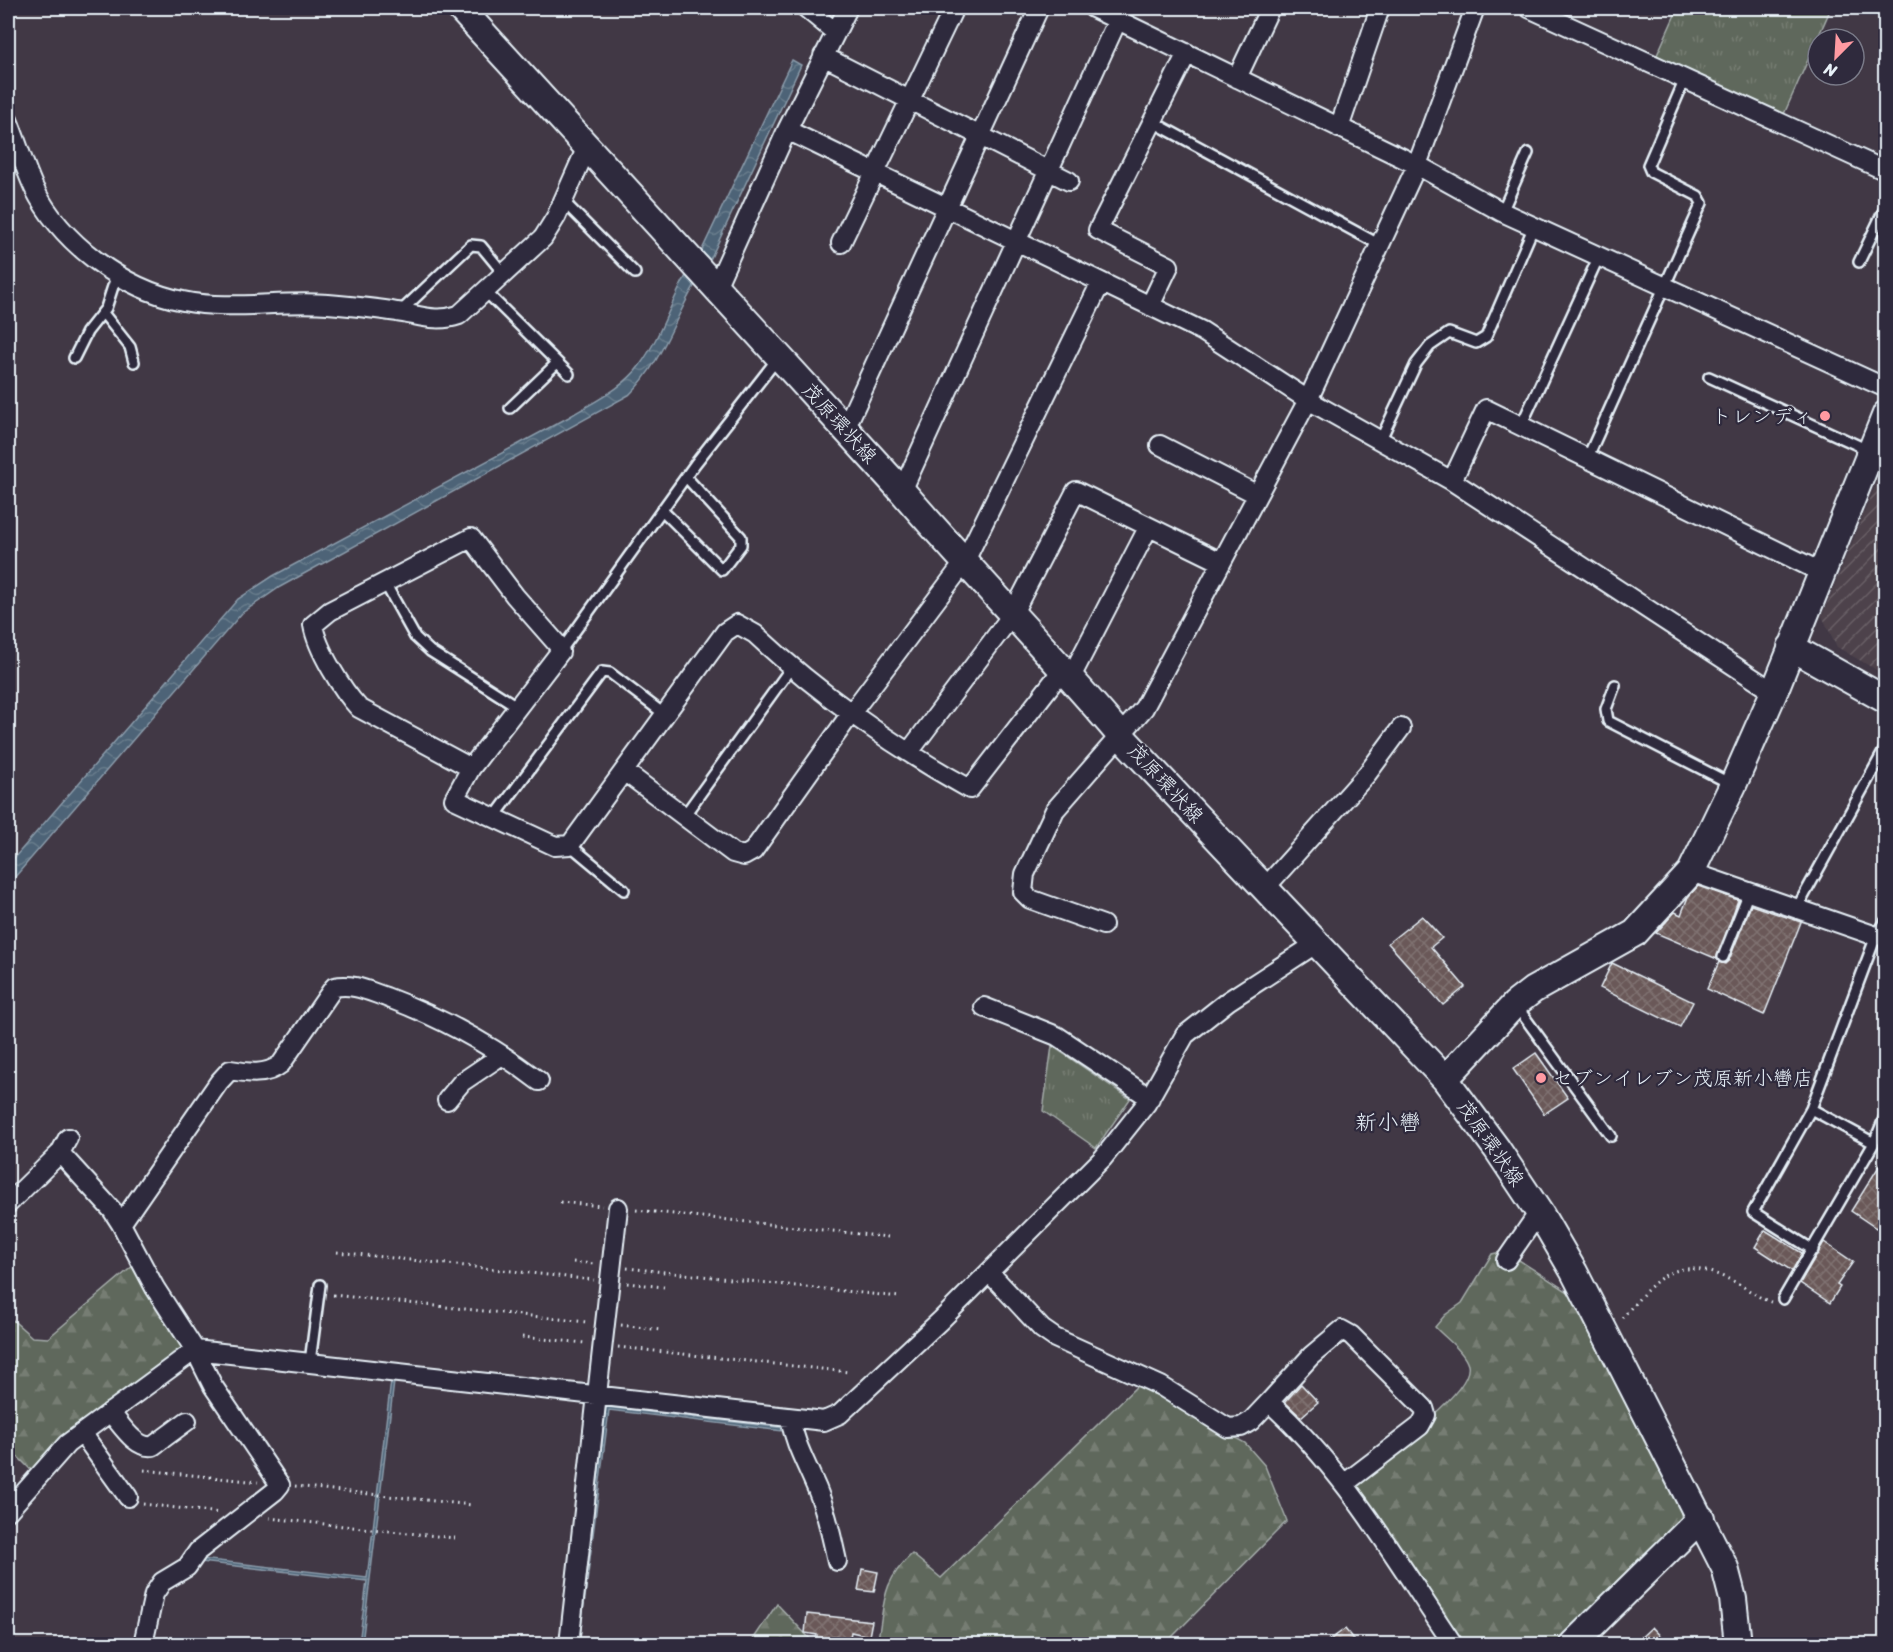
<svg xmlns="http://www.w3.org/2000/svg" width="1893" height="1652" font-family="Sriracha,'Klee One',sans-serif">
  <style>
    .industrial { fill: url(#industrial-furrows) }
    .grass { fill: url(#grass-tufts); stroke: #a4acaa; stroke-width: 1.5 }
    .forest { fill: url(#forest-firs); stroke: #a4acaa; stroke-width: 1.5 }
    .water { fill: url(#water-waves); stroke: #8b9cab; stroke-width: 1.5 }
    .building { fill: url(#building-cross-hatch); stroke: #e8f1f8; stroke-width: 1.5 }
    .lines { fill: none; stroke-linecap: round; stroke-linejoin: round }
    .lane-casing { stroke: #e8f1f8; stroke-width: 14 }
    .street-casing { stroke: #e8f1f8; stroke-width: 22 }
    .secondary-casing { stroke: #e8f1f8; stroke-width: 30 }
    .path { stroke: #e8f1f8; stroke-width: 3; stroke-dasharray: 1.5 4.5; stroke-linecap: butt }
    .lane { stroke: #2f2a3d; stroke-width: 9 }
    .street { stroke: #2f2a3d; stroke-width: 18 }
    .secondary { stroke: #2f2a3d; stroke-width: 26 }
    .poi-dot { fill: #ff9aa2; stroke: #2f2a3d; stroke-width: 2 }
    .labels { text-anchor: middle; stroke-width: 4.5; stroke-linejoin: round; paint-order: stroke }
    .poi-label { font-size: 20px; fill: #e8f1f8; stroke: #2f2a3d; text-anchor: end }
    .street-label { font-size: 20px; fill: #e8f1f8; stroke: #2f2a3d }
    .quarter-label { font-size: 22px; fill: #e8f1f8; stroke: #2f2a3d }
  </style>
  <defs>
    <pattern id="industrial-furrows" width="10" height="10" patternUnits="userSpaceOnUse" patternTransform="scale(1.5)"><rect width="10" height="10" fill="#4d424b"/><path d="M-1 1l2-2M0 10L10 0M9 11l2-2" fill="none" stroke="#675e66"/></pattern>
    <pattern id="grass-tufts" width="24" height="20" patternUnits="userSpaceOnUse" patternTransform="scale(1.5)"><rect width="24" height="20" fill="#5f675b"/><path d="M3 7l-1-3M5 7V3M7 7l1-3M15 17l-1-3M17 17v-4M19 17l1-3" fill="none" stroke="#767d73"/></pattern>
    <pattern id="forest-firs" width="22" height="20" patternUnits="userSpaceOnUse" patternTransform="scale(1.5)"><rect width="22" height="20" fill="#5f675b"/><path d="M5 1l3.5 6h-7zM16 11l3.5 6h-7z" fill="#767d73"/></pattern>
    <pattern id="water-waves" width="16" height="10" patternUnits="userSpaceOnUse" patternTransform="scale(1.5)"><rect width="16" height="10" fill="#4d6477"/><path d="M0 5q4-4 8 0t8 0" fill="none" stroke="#677b8b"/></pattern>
    <pattern id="building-cross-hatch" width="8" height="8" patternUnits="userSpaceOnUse" patternTransform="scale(1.5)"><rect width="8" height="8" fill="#6a5958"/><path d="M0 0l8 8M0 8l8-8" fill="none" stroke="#7f7171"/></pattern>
  </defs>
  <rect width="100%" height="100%" fill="#413845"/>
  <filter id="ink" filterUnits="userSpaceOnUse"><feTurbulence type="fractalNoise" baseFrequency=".0167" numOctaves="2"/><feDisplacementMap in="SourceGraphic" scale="12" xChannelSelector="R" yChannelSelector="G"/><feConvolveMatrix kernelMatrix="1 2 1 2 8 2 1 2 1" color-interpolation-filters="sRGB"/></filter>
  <g filter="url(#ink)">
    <path class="industrial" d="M1885,462V675L1837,647L1822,616Z"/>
    <path class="grass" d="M1678,8H1831L1780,123L1653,64Z
      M1052,1046L1130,1099L1096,1148L1043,1111Z
      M606,1404L781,1423L788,1432L783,1431L784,1428L606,1407L579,1644H574L602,1412Z"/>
    <path class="forest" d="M1505,1251L1576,1297L1680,1506L1682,1522L1570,1644H1453L1344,1484C1367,1466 1475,1394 1468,1365C1464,1351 1445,1338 1435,1327L1445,1315L1462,1303L1492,1254Z
      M140,1260L195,1350L39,1478L8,1447V1316L32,1337L48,1338Z
      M1138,1385L1245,1443L1265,1466L1287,1521L1165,1644H877C885,1605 880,1583 912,1554L941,1578Z
      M777,1604L814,1643L817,1644H750Z"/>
    <path class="water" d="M792,60L801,65L708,264C677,306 667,358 629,395L280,587L242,613L8,885V865L238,599L273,576L569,417C593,402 623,389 640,365C665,331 674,288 700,254Z
      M391,1381L394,1382L362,1644H359L367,1581L201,1562V1559L367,1578Z
      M606,1407L784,1428L783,1431L609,1410L579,1644Z"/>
    <path class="building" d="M1698,886L1738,900L1717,959L1656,933L1675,912L1681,915L1688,897Z
      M1751,905L1801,922L1764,1015L1707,989L1719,962L1725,964L1729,960Z
      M1422,916L1442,938L1431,947L1465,987L1443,1005L1388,943Z
      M1612,963L1693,1002L1680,1027L1600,988Z
      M1536,1053L1568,1098L1544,1114L1513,1069Z
      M1886,1155V1215L1876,1228L1851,1211Z
      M1765,1230L1802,1253L1792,1271L1755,1247Z
      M1824,1242L1853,1262L1837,1285L1840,1287L1830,1303L1800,1283Z
      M1301,1384L1318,1402L1301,1417L1285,1402Z
      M862,1569L878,1572L874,1592L858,1590Z
      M807,1614L872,1621L869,1636L851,1632L850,1638L833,1636L832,1642L817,1641V1635L805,1633Z
      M1652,1627L1668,1644H1634Z
      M1345,1629L1357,1644H1324Z"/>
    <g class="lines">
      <g class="lane-casing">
        <path id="lane" d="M1153,122L1382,246
          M563,201L635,273
          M1502,212L1528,153
          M1859,262L1886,206
          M485,291L569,374
          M400,312L471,245L481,246L504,274
          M103,313L130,347L134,362
          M74,358L87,332L106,308L117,274
          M1709,377L1868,450
          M510,408L557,363
          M1521,426L1599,256
          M1380,441L1416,364L1430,346L1449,333L1476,343L1486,337L1534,226
          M1587,459L1702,203L1698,196L1651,172L1648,165L1685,79
          M663,511L722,570L741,545V537L686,477
          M385,583L415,637L430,651L518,707
          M560,652L695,464L778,358
          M1615,685L1606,709L1608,721L1731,784
          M684,816L793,665
          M493,819L602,672L610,673L664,714
          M570,845L624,890
          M1797,908L1886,747
          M1723,957L1749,892
          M1515,1004L1611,1136
          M1811,1109L1874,1143
          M1813,1250L1753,1212L1811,1109L1876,936L1886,921
          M1783,1299L1874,1143L1886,1114
          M310,1362L320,1285"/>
      </g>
      <g class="street-casing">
        <path id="street" d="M806,8L835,32
          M1093,8L1417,165L1502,212L1886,388
          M1529,8L1886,171
          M823,56L1069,181
          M1237,78L1270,8
          M8,120C17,142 24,166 34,188C61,243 123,289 183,301C230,311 281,300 328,304C351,306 374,308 397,312C419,315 436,323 459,315L543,238L556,217L587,147
          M1339,128L1380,8
          M787,130L1202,331L1308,400L1452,481L1774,692
          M841,243L954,8
          M716,287L787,130L848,8
          M1150,306L1169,266L1098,230L1187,53
          M845,429L1039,8
          M1160,445L1256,494
          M1452,481L1486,409L1821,572
          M902,491L1123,8
          M471,538L515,596L558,645L560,652L471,768L359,708C342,690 317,649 313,625L330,611Z
          M1071,677L1148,528
          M909,752L1012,615L1076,491L1221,562
          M471,768L454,799L555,846L570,845L725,632L737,624L755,634C817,692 895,748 970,789L1063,669
          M624,771L733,853L744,856L753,851L852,712L964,563L1101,282
          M1691,872L1876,936
          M1265,888L1367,774L1401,728
          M1103,925L1030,899L1023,892L1025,874L1055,810L1144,708L1308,400L1417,165L1475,8
          M984,1007L1057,1036L1150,1098
          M447,1100L462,1082L502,1055
          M60,1153L112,1210L121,1224L155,1288L195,1350L213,1386L280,1485L275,1491L198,1551L187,1567L162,1582L154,1594L143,1644
          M8,1204L60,1153L68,1138
          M121,1224L219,1082L230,1070C248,1073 266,1076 281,1064L334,987C353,983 368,991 386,997C442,1018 492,1045 539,1081
          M1506,1260L1539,1212
          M989,1272L1042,1329L1055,1338L1161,1386L1228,1428L1241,1427L1251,1421L1269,1402C1345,1470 1396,1560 1453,1644
          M1269,1402L1311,1356L1342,1330L1351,1335L1424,1408L1426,1415L1420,1426L1344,1484
          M110,1412C121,1424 135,1449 153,1446L187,1421
          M790,1418C795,1443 803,1457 813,1480C825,1505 831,1534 837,1561
          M82,1433L128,1497
          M8,1511L67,1444L195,1350L824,1421L840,1414L941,1320L1103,1158L1146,1104L1185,1035L1228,1001L1317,943
          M569,1644L618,1208"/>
      </g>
      <g class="secondary-casing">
        <path id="secondary" d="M460,8L902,491C973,574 1050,652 1120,735L1445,1079L1497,1149L1541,1215L1574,1272L1725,1568L1733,1599L1738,1644
          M1791,647L1886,700
          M1445,1079L1515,1004L1533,990L1635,933L1691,872L1733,785L1774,692L1886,414
          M1573,1644L1701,1518"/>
      </g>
      <path class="path" d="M560,1202L602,1206
        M636,1210L888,1237
        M337,1252L594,1280
        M573,1262L594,1264
        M627,1268L900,1297
        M627,1283L664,1287
        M333,1295L587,1322
        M1622,1318C1660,1275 1674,1253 1735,1282C1747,1288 1758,1298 1771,1302
        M621,1325L661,1330
        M522,1337L585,1343
        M618,1347L849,1372
        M144,1470L258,1482
        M295,1486L472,1505
        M143,1504L220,1513
        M269,1518L455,1538"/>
      <use href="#lane" class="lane"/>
      <use href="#street" class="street"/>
      <use href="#secondary" class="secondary"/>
    </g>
  </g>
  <g class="poi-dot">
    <circle cx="1825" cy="416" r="6"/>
    <circle cx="1541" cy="1078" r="6"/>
  </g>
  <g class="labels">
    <g class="poi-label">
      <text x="1813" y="423">トレンディ</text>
      <text x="1553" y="1085" text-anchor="start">セブンイレブン茂原新小轡店</text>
    </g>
    <g class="street-label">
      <text transform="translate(840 423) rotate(48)" y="7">茂原環状線</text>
      <text transform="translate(1166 783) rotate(47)" y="7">茂原環状線</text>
      <text transform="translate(1491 1143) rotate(55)" y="7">茂原環状線</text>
    </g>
    <g class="quarter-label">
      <text x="1388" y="1130">新小轡</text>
    </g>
  </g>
  <rect width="1893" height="1652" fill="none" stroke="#2f2a3d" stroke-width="30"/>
  <rect x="15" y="15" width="1863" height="1622" fill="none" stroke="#e8f1f8" stroke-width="2" filter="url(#ink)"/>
  <g transform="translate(1836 57) rotate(204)"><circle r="28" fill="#2f2a3d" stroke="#797a88" stroke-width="1.5"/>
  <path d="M0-4.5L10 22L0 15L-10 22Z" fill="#ff9aa2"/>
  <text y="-9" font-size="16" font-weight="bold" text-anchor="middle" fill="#e8f1f8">N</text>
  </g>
</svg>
